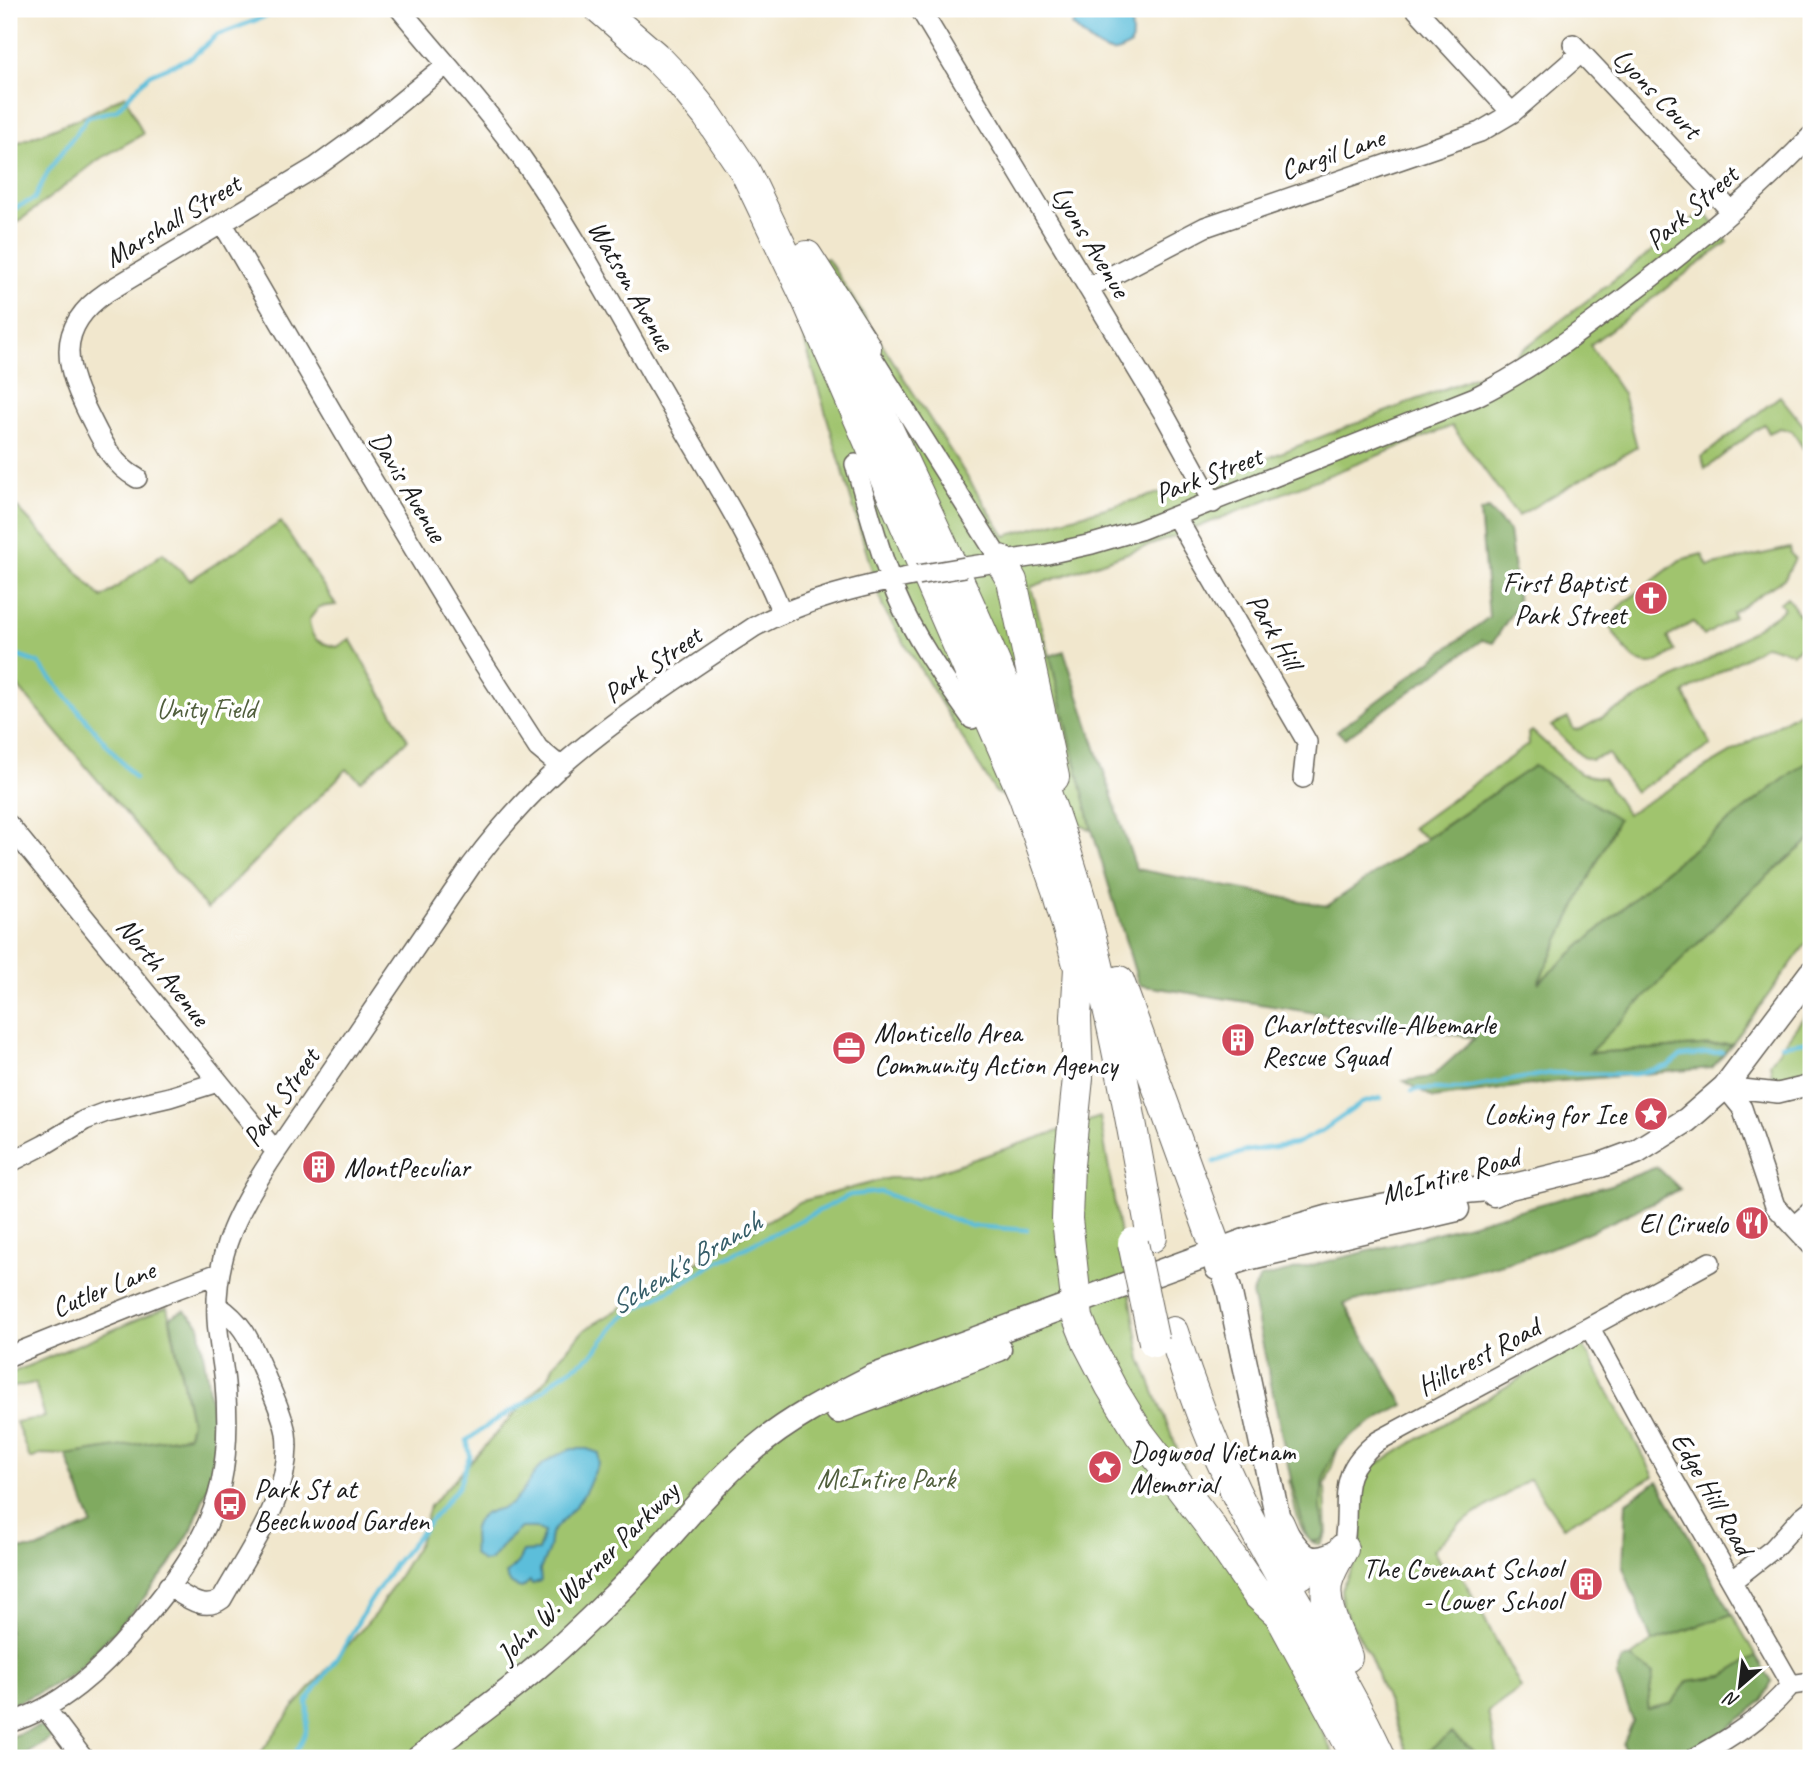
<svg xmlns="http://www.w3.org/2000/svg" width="1820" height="1767" font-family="Caveat,sans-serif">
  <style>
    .green { fill: #a0c46e; stroke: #5e7045; stroke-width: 2 }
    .forest { fill: #80aa61; stroke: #4e633e; stroke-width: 2 }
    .water { fill: #5bbeda; stroke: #3c6d7b; stroke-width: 2 }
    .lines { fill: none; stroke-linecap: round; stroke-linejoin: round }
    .stream { stroke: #5bbeda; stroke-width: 4.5 }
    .minor-casing { stroke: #67635a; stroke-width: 22 }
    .major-casing { stroke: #67635a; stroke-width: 27 }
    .highway-casing { stroke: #67635a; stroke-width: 32 }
    .minor { stroke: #fff; stroke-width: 19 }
    .major { stroke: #fff; stroke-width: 24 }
    .highway { stroke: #fff; stroke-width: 30 }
    .minor-bridge-casing { stroke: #67635a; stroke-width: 22; stroke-linecap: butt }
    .highway-bridge-casing { stroke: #67635a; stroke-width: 32; stroke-linecap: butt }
    .minor-bridge { stroke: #fff; stroke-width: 19 }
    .highway-bridge { stroke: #fff; stroke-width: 30 }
    .labels { text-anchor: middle; stroke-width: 7; stroke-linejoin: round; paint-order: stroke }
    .street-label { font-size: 28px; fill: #1c1c1c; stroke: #fff }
    .poi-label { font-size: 28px; fill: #1c1c1c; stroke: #fff; text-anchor: start }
    .park-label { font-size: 28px; fill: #515f3d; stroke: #fff }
    .water-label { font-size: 30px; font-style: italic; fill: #355d68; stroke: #fff }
  </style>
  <rect width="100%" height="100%" fill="#fff"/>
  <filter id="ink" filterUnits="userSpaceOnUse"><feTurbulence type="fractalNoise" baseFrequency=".0143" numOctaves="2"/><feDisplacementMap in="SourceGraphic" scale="14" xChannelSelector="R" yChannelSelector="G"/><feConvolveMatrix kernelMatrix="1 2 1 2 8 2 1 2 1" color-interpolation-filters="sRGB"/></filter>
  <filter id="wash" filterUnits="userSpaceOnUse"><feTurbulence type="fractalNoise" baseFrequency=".00686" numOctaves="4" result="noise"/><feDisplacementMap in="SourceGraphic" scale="28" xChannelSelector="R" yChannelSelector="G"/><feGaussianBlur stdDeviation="1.57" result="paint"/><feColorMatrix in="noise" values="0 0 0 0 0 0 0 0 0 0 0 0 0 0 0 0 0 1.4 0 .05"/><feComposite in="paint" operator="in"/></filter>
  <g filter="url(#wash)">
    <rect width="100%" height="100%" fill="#f1e7cd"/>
    <path class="green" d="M125,95L143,134L98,160L9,229V146L85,116Z
      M1704,211L1728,242L1590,345L1623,394L1637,447L1518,516L1452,426L1173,537L1031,587L1050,656L1092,830L996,793L883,608L786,278L827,258L1005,536L1224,475L1500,367Z
      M1780,396L1811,435V460L1792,431L1780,428L1769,433L1764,424L1705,469L1702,457Z
      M9,499L102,598L163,553L190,580L281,522L336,605L319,607L309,620C311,641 318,643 337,647L350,639L408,740L361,781L347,769L207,909L9,676Z
      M1790,548L1791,554L1795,558L1785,578L1732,613L1734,617L1704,636L1693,622L1668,637L1675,651C1669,655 1662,660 1655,663C1633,670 1618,638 1607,623L1620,606L1680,560L1702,554L1708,566Z
      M1787,597L1803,620L1811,614V640L1793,653L1766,645L1684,693L1711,745L1635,792L1608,754L1591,760L1582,757L1551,726L1568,718L1574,730L1581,729L1711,658L1774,616L1784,609L1780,603Z
      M1811,705V758L1665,871L1536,985L1534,766L1426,838L1412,828L1529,744L1528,733L1532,731L1573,768L1581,774L1603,778L1627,814Z
      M1811,839V937L1732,1044L1588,1053L1750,891Z
      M1811,1007V1074L1781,1084L1772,1076L1770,1063Z
      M1100,1117L1141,1359L1194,1491L1300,1685L1335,1758H257L293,1708L376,1613L419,1543L430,1506L549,1376L554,1364L584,1330L799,1202L889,1178H918Z
      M167,1307L191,1422L188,1436L66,1455L43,1454L30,1459L16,1422L45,1417L35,1383L9,1388V1374Z
      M1581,1342L1654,1476L1563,1527L1530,1479L1460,1524L1433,1550L1448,1577L1460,1572L1521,1688L1488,1712L1498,1758H1482L1452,1734L1417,1758H1409L1369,1654L1342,1607L1341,1589L1354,1563L1361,1539L1360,1488L1372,1467Z
      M1337,1451L1325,1486L1327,1534L1321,1544C1299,1546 1293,1498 1289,1481Z
      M1732,1614L1756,1656L1723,1676L1688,1681L1671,1704L1646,1709L1653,1674L1630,1658L1652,1642Z"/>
    <path class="forest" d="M1488,509L1509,531L1518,603L1493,643L1482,640L1345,738L1337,731L1489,617L1480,512Z
      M1064,651L1136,869L1327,906L1534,766L1618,819L1538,983L1665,871L1811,758V839L1750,891L1589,1053L1732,1044L1712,1068L1561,1081L1434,1098L1404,1081L1432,1077L1475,1038L1139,985L1092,830L1050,656Z
      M1657,1167L1680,1189C1633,1212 1586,1235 1537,1253C1475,1275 1408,1286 1344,1304L1404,1405C1374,1423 1332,1438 1325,1475C1323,1485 1320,1498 1321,1508C1322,1521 1333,1544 1311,1541L1305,1532L1292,1484L1252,1294L1260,1278L1397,1244L1610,1185Z
      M184,1310L199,1324L217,1445L212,1475L192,1529L170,1565L134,1610L76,1672L46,1689L9,1706V1549H37L92,1524L66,1455L188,1436L191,1422L170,1317Z
      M1658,1481L1732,1614L1652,1642L1623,1567L1626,1502Z
      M1756,1656L1772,1682L1762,1701L1729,1728L1679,1758H1629L1623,1744L1633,1721L1617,1676L1622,1660L1630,1658L1653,1674L1647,1709L1671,1704L1688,1681L1723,1676Z
      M47,1724L55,1736L20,1758H9V1737Z
      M1452,1733L1482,1758H1417Z"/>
    <path class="water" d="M1083,9C1116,9 1137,3 1131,45C1127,47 1120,51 1115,52C1100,54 1082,34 1072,25Z
      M572,1449H587L599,1453V1463L584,1494L575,1507L551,1533L549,1549L540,1570L541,1581L532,1584L530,1581L522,1588C515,1587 508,1583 506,1574L518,1562L523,1552L538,1551L544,1532L536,1528H521L505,1542L490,1561L483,1562L473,1554C475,1542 470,1532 477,1521C485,1509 500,1511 511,1504C521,1497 525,1487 532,1477C541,1462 556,1455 572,1449Z"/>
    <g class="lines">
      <path class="stream" d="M9,211L34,199L49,170L88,117L116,110L149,75L192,57L217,35L285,9
        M9,653L38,663L135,778
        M1782,1045L1811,1041
        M1412,1091L1419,1089H1461L1551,1073L1635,1074L1668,1066L1681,1056L1722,1052
        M1214,1162L1246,1151L1295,1144L1323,1130L1362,1103L1381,1098
        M291,1758C306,1740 310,1723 307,1701L343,1649L366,1608L394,1565L459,1486L470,1455L467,1440L496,1420L534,1398L557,1378L591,1356L621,1318L723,1259L850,1195L881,1192L971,1226L1027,1230"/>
    </g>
  </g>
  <g filter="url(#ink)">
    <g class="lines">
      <g class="minor-casing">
        <path id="minor" d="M400,9C440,58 484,105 521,157C577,236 622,323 671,407C710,474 753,541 782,613
          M920,9L1163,412L1213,503
          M1416,9L1512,113
          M1573,44L1731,211
          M223,224L356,453L480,658L538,748L561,767
          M1088,288L1205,227L1480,132L1512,113L1581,53
          M874,360L1000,560
          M855,464C868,507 879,552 896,594C915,639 944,679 972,719
          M137,478C113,465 103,443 91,419C66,369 52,329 107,292L316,167L364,132L446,65
          M1176,517L1307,742L1303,778
          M965,567L1043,555L1092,544L1140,530L1475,397C1529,371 1574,336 1622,300C1688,250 1754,196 1811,136
          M9,825L276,1152
          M1725,1087L1742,1108L1775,1206L1811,1245
          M1725,1087L1778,1093L1811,1085
          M9,1163L44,1145L85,1120L106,1112L170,1097L218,1082
          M1794,1226L1811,1211
          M1590,1328L1657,1451L1791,1685
          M9,1356L163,1294L219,1273
          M1343,1549C1353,1502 1332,1476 1378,1441L1710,1262
          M1732,1581L1773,1549L1802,1517L1811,1510
          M168,1586C185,1596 203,1613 222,1599C249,1550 294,1492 286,1433C282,1412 272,1393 264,1373C250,1342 246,1325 217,1305
          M1791,1685L1811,1682
          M45,1708L83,1758
          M9,1723C61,1707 101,1670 135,1629C171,1587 209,1539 221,1483C228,1450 228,1417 225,1383C223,1362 218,1340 217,1319C214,1252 240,1206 276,1152L471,866C498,830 528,796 561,766C618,716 691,669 754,627C807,599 860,586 918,575
          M1695,1758C1733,1737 1763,1718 1791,1685"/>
      </g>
      <g class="major-casing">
        <path id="major" d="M1494,1194L1510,1187L1601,1165L1636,1152L1687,1120L1725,1087L1811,973
          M1217,1252L1229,1289L1279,1524C1301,1554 1306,1571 1343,1549
          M1217,1268L1247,1258L1457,1209
          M838,1411L999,1349
          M419,1758C460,1727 502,1698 541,1664C567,1642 591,1618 615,1595C663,1548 703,1492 754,1449C789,1419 831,1398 872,1377L1245,1241L1330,1217L1465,1191L1510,1187"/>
      </g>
      <g class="highway-casing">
        <path id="highway" d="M600,9L657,58L680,82L707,115L745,171L807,300L1023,794L1057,890L1079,968L1076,1017L1078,1078L1069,1165L1067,1219L1078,1318L1088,1343L1111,1387L1139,1433L1208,1523L1257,1594L1279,1614
          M807,256L866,348
          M844,336C924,508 1012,679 1069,861C1108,984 1129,1110 1152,1237
          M1000,560L1012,581L1054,777
          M1119,981L1217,1251
          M1173,1332C1190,1387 1210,1439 1235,1491C1279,1582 1339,1666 1381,1758
          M1279,1524L1301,1574
          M1343,1549C1338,1558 1331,1569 1328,1580C1321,1604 1339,1635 1347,1657
          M1271,1599L1357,1758"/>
      </g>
      <use href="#minor" class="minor"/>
      <use href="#major" class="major"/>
      <use href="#highway" class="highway"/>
      <g class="minor-bridge-casing">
        <path id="minor-bridge" d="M918,575L965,567"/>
      </g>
      <g class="highway-bridge-casing">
        <path id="highway-bridge" d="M1133,1243L1154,1342"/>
      </g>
      <use href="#minor-bridge" class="minor-bridge"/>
      <use href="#highway-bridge" class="highway-bridge"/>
    </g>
  </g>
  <defs>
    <g id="church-disc" transform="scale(1.75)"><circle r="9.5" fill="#d1495b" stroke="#fff"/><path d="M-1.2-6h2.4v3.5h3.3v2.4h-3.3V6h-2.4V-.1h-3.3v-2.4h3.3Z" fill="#fff"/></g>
    <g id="building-disc" transform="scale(1.75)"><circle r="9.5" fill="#d1495b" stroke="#fff"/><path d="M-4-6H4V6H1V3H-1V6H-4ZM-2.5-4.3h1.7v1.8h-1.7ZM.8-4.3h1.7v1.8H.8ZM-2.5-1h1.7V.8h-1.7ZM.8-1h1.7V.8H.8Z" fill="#fff"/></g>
    <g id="office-disc" transform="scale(1.75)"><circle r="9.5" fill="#d1495b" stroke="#fff"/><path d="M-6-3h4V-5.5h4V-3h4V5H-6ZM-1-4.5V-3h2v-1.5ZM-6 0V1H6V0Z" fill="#fff"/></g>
    <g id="sight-disc" transform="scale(1.75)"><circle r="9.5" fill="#d1495b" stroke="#fff"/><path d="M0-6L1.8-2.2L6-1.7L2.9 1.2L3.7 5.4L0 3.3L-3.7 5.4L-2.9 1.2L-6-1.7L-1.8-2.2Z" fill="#fff"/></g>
    <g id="restaurant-disc" transform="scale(1.75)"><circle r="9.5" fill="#d1495b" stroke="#fff"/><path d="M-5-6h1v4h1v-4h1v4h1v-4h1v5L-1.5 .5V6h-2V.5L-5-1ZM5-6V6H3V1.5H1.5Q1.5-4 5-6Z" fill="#fff"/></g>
    <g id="bus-disc" transform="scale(1.75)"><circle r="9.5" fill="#d1495b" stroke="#fff"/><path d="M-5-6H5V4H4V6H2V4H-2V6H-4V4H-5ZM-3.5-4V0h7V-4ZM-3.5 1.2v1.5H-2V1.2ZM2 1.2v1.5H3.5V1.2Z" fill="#fff"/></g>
  </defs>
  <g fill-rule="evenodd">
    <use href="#church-disc" x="1651" y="598"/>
    <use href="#building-disc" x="1238" y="1040"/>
    <use href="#office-disc" x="849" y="1048"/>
    <use href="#sight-disc" x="1651" y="1114"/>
    <use href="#building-disc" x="319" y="1167"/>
    <use href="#restaurant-disc" x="1752" y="1223"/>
    <use href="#sight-disc" x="1105" y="1467"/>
    <use href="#bus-disc" x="230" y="1504"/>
    <use href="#building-disc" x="1586" y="1584"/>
  </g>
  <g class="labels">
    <g class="street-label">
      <text transform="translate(1658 93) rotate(46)" y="10">Lyons Court</text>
      <text transform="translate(1332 153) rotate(-19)" y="10">Cargil Lane</text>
      <text transform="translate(1691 207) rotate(-41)" y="10">Park Street</text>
      <text transform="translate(172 220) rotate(-31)" y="10">Marshall Street</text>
      <text transform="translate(1092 241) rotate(59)" y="10">Lyons Avenue</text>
      <text transform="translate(632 285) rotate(60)" y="10">Watson Avenue</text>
      <text transform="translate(1208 474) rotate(-21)" y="10">Park Street</text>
      <text transform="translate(409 486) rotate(59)" y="10">Davis Avenue</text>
      <text transform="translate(1275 631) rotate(60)" y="10">Park Hill</text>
      <text transform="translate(652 664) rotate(-35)" y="10">Park Street</text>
      <text transform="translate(164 971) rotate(51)" y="10">North Avenue</text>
      <text transform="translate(280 1097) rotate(-55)" y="10">Park Street</text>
      <text transform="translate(1450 1175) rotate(-16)" y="10">McIntire Road</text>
      <text transform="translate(103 1288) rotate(-22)" y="10">Cutler Lane</text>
      <text transform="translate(1478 1356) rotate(-28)" y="10">Hillcrest Road</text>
      <text transform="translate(1713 1493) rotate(60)" y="10">Edge Hill Road</text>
      <text transform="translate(587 1572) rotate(-45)" y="10">John W. Warner Parkway</text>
    </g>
    <g class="poi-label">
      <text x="1626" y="592" text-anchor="end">First Baptist<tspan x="1626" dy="32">Park Street</tspan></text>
      <text x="1262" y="1034">Charlottesville-Albemarle<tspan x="1262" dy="32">Rescue Squad</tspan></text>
      <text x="874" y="1042">Monticello Area<tspan x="874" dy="32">Community Action Agency</tspan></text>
      <text x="1626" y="1124" text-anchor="end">Looking for Ice</text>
      <text x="344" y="1177">MontPeculiar</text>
      <text x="1728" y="1233" text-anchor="end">El Ciruelo</text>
      <text x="1130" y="1461">Dogwood Vietnam<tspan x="1130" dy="32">Memorial</tspan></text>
      <text x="254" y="1498">Park St at<tspan x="254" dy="32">Beechwood Garden</tspan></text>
      <text x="1562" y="1578" text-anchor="end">The Covenant School<tspan x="1562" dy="32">- Lower School</tspan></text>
    </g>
    <g class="park-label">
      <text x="206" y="718">Unity Field</text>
      <text x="886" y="1488">McIntire Park</text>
    </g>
    <g class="water-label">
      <text transform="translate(685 1263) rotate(-31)" y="10">Schenk's Branch</text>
    </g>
  </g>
  <rect width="1820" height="1767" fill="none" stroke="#fff" stroke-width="35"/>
  <g transform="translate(1740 1686) rotate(208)" stroke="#ffffff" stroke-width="5" paint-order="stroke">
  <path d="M0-5L12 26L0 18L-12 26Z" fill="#1c1c1c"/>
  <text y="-10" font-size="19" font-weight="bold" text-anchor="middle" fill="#1c1c1c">N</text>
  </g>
</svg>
